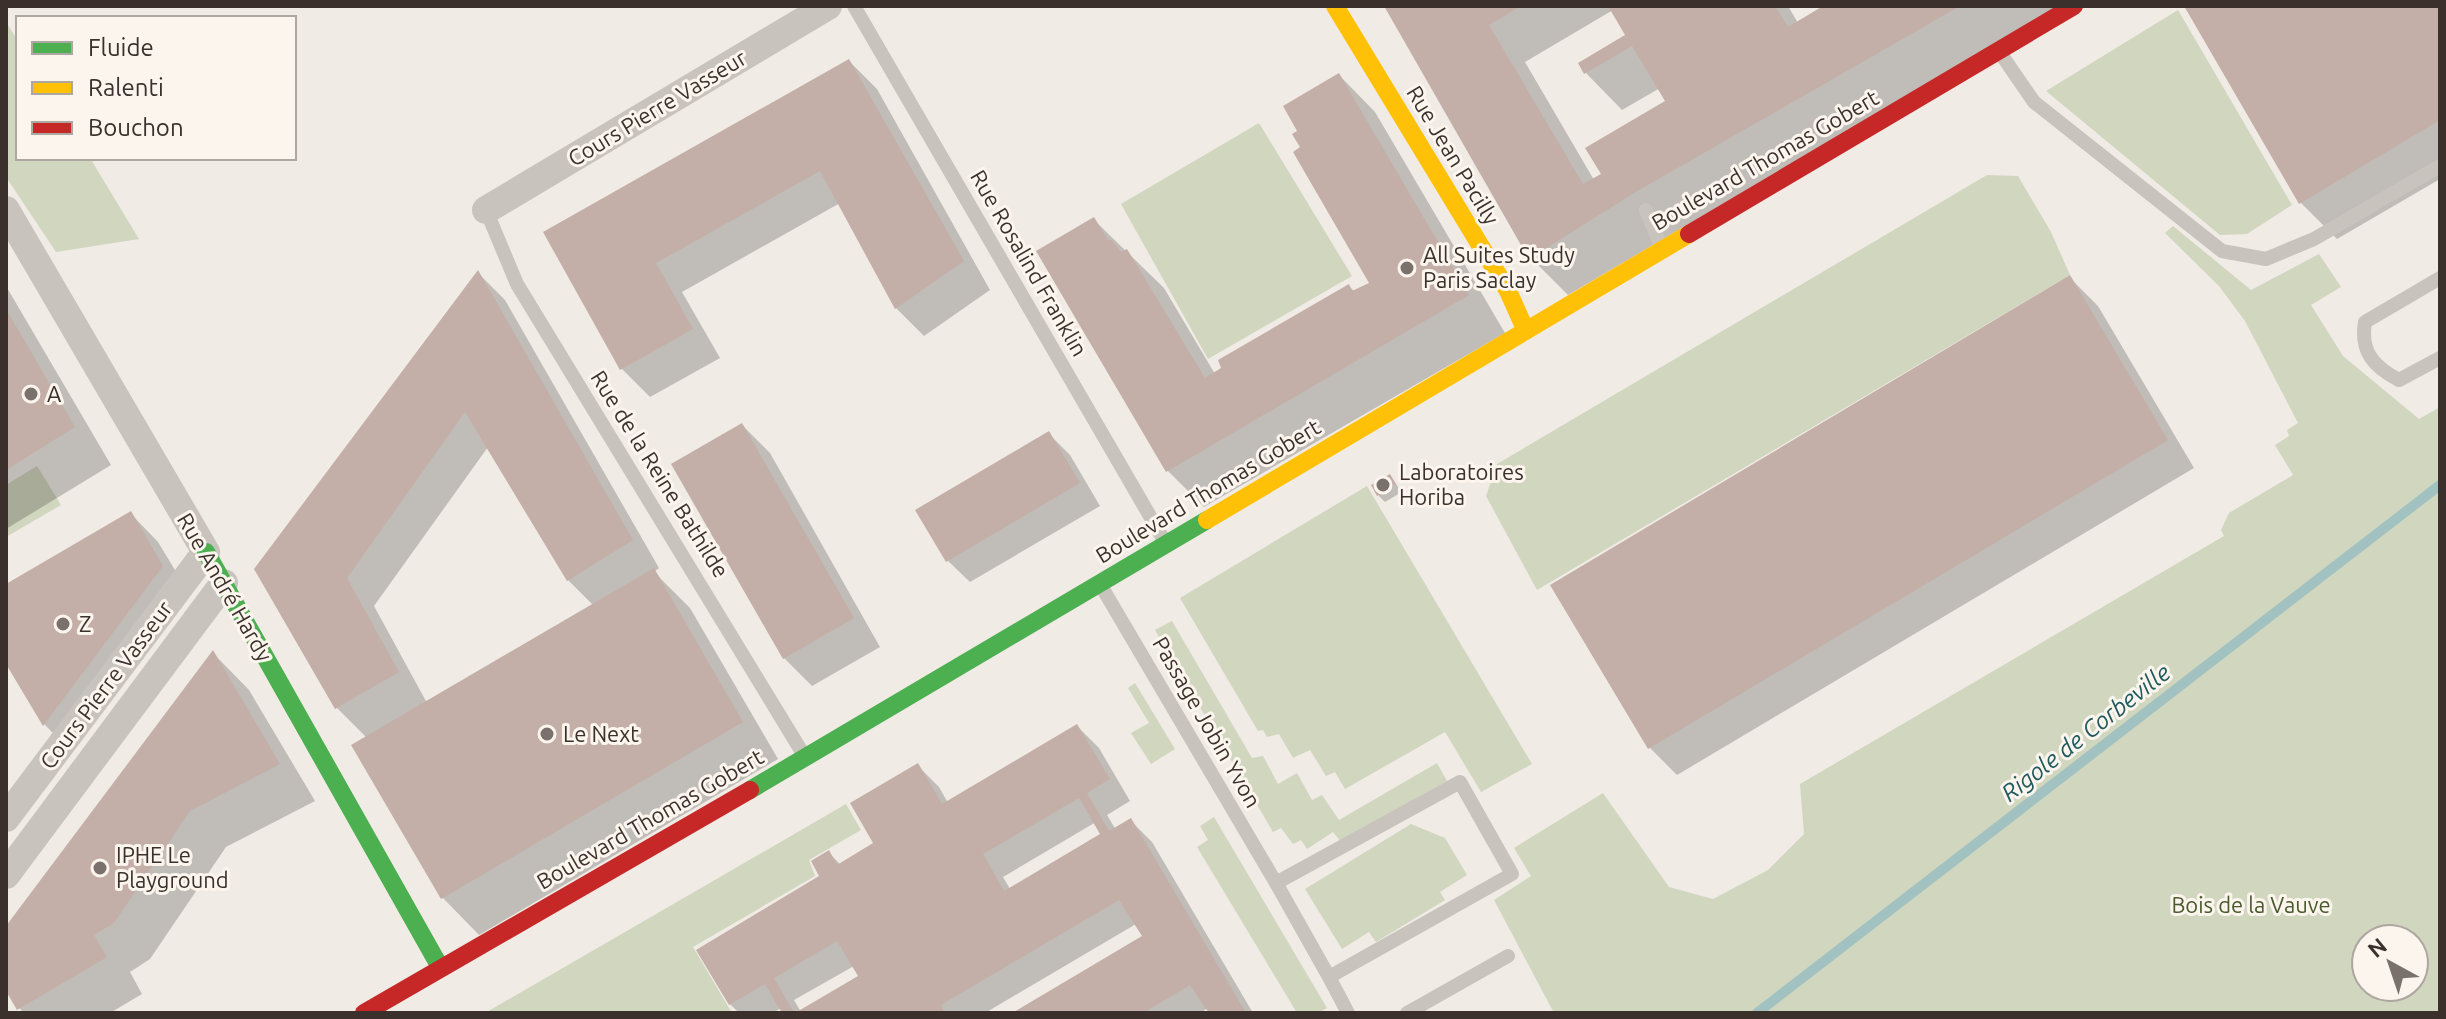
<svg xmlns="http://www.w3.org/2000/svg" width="2446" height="1019" font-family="Ubuntu,sans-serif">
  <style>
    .green { fill: #d1d6bf; fill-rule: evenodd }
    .shadow { fill: #0003; fill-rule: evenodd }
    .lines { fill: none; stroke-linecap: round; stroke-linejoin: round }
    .stream { stroke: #a1c2c1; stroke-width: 10 }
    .building { fill: #c3afa7; fill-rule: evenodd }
    .lane { stroke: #c9c3be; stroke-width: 14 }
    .street { stroke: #c9c3be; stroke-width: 28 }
    .fast { stroke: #4caf50; stroke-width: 18 }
    .slow { stroke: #ffc107; stroke-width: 18 }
    .jam { stroke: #c62828; stroke-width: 18 }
    .poi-dot { fill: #7a716c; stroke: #fbf5ee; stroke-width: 3 }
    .labels { text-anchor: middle; stroke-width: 6; stroke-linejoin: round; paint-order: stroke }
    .street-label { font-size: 22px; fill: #3b302b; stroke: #fbf5ee }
    .poi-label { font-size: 22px; fill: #3b302b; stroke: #fbf5ee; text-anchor: start }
    .park-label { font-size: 22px; fill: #4a5a2e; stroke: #fbf5ee }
    .water-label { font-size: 24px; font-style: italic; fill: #1f5a5e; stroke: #fbf5ee }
  </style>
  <rect width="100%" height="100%" fill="#f0ebe5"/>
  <path class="green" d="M2178,10L2292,205L2247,234L2220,235L2046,91Z
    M6,22L18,41V158H90L139,239L56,252L6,177Z
    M1259,123L1352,276L1208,359L1121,204Z
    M1987,175L2018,176L2051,232L2070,275L1537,590L1486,496L1497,464Z
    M2173,226L2251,290L2319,254L2341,287L2311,305L2343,356L2419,419L2440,407V1013H1554L1494,900L1531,876L1514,848L1603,793L1669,887L1713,899L1768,870L1804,834L1800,784L2224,536L2221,530L2229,513L2293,475L2275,445L2289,436L2287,430L2298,423L2245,321L2219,286L2165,233ZM2366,939H2414V987H2366Z
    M37,466L61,505L6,537V485Z
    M1367,486L1532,764L1481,792L1445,732L1345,789L1335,772L1326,776L1310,750L1293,758L1279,734L1267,737L1263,730L1258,731L1180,598Z
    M1172,621L1252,758L1263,756L1278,784L1297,773L1312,800L1322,795L1339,820L1437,763L1447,781L1341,842L1333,832L1307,849L1301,840L1293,844L1281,828L1273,832L1155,630Z
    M1135,683L1175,749L1151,764L1131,733L1149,723L1128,688Z
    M846,804L861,830L809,860L815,876L693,947L732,1013H485Z
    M1214,817L1327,1008L1318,1013H1297L1197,847L1208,840L1200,826Z
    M1411,824L1445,838L1467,875L1440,892L1445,900L1376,942L1369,932L1342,949L1305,889Z"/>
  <path class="shadow" d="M1385,6H1788L1798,23L1827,6H2059L1568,295L1531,258ZM1613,10L1628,35L1580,64L1586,73L1622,110L1660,88L1668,101L1603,175L1594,180L1525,62Z
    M2189,6H2440V179L2337,239L2300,202Z
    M849,61L877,89L990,290L924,336L896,308L840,203L682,292L720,358L650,397L622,369L545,233Z
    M1339,75L1375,112L1505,333L1204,507L1167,470L1093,219L1164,288L1215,374L1349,286L1355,292L1372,284L1303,148Z
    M478,273L505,300L659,568L654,572L690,608L778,759L479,935L443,898L367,738L337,708L257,570ZM488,447L568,580L594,606L427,703L374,606Z
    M2070,278L2098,306L2194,468L1677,775L1650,748Z
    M6,286L111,465L6,529Z
    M742,425L770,453L880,647L812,686L784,658Z
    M1048,433L1070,455L1100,506L970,582L948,561Z
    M1390,476L1402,492L1385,502L1378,495Z
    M131,514L158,542L190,595L72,752L44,724L6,660V587Z
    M213,653L249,690L315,801L226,847L150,959L130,972L142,994L110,1013H23L6,987V929Z
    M1077,726L1099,748L1130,801L1107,815L1116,830L1131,821L1152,842L1253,1013H1211L1208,1008L1200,1013H1015L1144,937L1136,924L985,1013H784L781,1008L773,1013H739L730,1004L822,876L829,853L841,865L876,843L917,765L939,787L948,803ZM1096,822L1103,834L1010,889L1003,877ZM854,966L860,977L801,1012L794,1000Z"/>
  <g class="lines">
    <path class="stream" d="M1757,1013L2440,485"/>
  </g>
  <path class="building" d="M1384,6H1521L1489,25L1583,184L1601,174L1585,148L1665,101L1632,46L1584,74L1578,63L1625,35L1608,6H1775L1788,27L1823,6H1960L1634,193L1529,259Z
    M2184,6H2440V120L2299,204Z
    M849,59L964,261L895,309L820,171L656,263L693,329L620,370L543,232Z
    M1339,73L1469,295L1166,472L1036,251L1094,217L1108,240H1112L1121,252L1127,249L1205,378L1221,368L1218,360L1349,284L1352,291L1369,283L1293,152L1300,147L1292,134L1297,131L1283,106Z
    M478,270L633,540L567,581L465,412L347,578L399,672L335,709L254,569Z
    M2070,275L2168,440L1648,749L1550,585Z
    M6,309L75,427L6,470Z
    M742,423L854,618L783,659L671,464Z
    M1049,431L1080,483L946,562L915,510Z
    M1390,474L1396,484L1377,496L1371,485Z
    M131,511L163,566L43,726L6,664V584Z
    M654,568L743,722L441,899L351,745Z
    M213,650L280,764L190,811L114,923L94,935L107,957L17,1010L6,991V926Z
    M1077,724L1110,779L1087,793L1109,831L1131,818L1246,1013H1209L1190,985L1143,1013H1012L1142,936L1119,900L941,1005L945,1013H795L858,976L837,941L774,978L794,1013H782L765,984L729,1005L696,950L819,876L811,861L829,850L837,865L873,843L850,803L918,763L942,804ZM1079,798L1100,834L1004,891L983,854Z"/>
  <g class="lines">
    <path class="lane" d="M854,6L1165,542
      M2001,54L2034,102L2222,251L2266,259L2314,239L2440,166
      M486,210L517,284L805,757
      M1646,210L1661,246
      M2440,278L2365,322C2360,352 2374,367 2399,380L2440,358
      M1100,584L1276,883L1460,782L1512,874L1329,977L1276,883
      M1329,977L1348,1013
      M1407,1013L1508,956"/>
    <path class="street" d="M6,210L206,552L6,818
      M486,210L828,6
      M6,875L224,583"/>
    <path class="fast" d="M206,552L440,967
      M750,790L1207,520"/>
    <path class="slow" d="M1335,6L1508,291L1526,331
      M1207,520L1689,234"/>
    <path class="jam" d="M1689,234L2074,6
      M364,1013L750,790"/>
  </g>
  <g class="poi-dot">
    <circle cx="1407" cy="268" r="8"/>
    <circle cx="31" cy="394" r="8"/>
    <circle cx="1383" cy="485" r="8"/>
    <circle cx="63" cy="624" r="8"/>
    <circle cx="547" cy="734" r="8"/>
    <circle cx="100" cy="868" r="8"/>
  </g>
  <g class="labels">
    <g class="street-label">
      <text transform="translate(657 108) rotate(-31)" y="8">Cours Pierre Vasseur</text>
      <text transform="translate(1453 155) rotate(59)" y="8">Rue Jean Pacilly</text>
      <text transform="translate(1765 160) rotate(-30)" y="8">Boulevard Thomas Gobert</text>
      <text transform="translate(1029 263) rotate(60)" y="8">Rue Rosalind Franklin</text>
      <text transform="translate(660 474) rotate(58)" y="8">Rue de la Reine Bathilde</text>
      <text transform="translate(1208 491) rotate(-31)" y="8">Boulevard Thomas Gobert</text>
      <text transform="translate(225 587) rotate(60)" y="8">Rue André Hardy</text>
      <text transform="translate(106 685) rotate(-53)" y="8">Cours Pierre Vasseur</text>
      <text transform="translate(1207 722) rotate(60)" y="8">Passage Jobin Yvon</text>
      <text transform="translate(650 819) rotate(-30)" y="8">Boulevard Thomas Gobert</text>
    </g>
    <g class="poi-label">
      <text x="1423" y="263">All Suites Study<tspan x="1423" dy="25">Paris Saclay</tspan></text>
      <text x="47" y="402">A</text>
      <text x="1399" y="480">Laboratoires<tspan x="1399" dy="25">Horiba</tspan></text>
      <text x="79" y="632">Z</text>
      <text x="563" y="742">Le Next</text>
      <text x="116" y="863">IPHE Le<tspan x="116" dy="25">Playground</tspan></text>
    </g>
    <g class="park-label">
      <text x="2251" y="913">Bois de la Vauve</text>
    </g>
    <g class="water-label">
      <text transform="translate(2086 733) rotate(-38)" y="8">Rigole de Corbeville</text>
    </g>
  </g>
  <rect width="2446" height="1019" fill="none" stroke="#3b302b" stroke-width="16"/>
  <rect x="16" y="16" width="280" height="144" fill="#fbf5ee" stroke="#aea6a0" stroke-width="2"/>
  <rect x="32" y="42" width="40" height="12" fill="#4caf50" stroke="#aea6a0" stroke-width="2"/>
  <text x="88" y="56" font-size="24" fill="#3b302b">Fluide</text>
  <rect x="32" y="82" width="40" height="12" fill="#ffc107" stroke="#aea6a0" stroke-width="2"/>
  <text x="88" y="96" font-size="24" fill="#3b302b">Ralenti</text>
  <rect x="32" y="122" width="40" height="12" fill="#c62828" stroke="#aea6a0" stroke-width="2"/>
  <text x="88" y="136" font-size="24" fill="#3b302b">Bouchon</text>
  <g transform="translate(2390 963) rotate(320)"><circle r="38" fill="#fbf5ee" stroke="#aea6a0" stroke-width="2"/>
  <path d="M0-6L14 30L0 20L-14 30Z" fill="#7a716c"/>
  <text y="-12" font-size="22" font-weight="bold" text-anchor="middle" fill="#3b302b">N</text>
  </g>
</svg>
